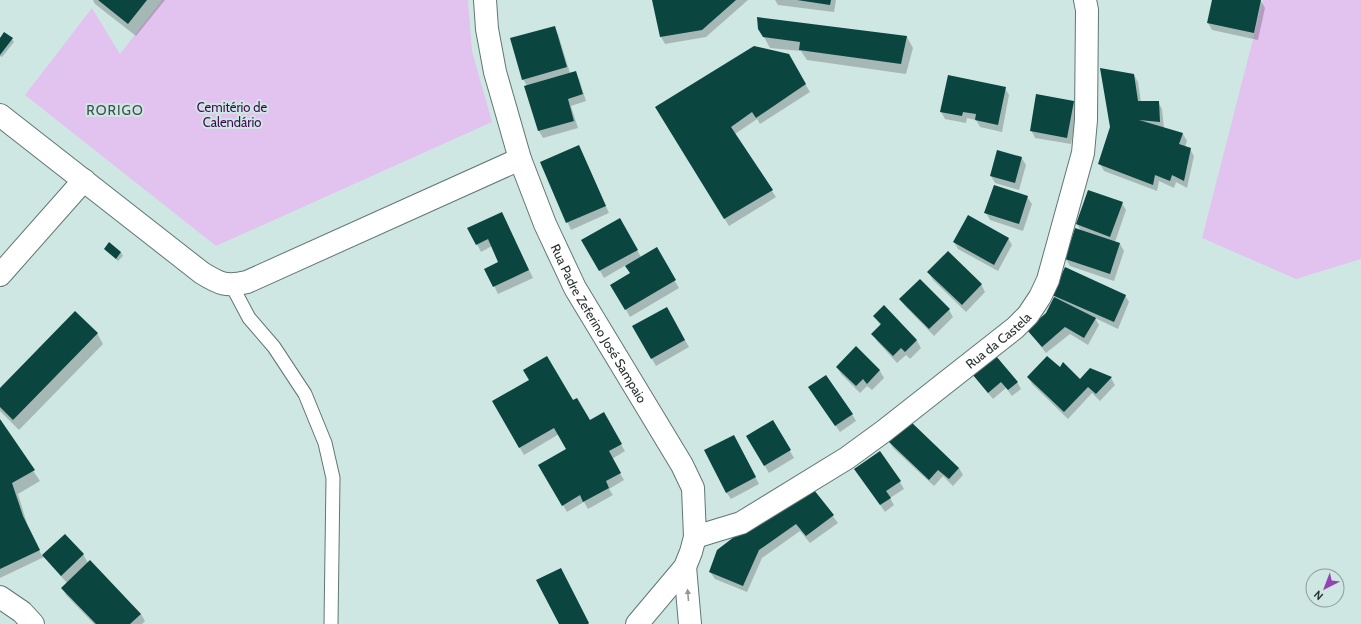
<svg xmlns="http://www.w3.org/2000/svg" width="1361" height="624" font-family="Cabin,sans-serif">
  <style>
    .green { fill: #e2c3f0 }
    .shadow { fill: #0003 }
    .building { fill: #0b453f }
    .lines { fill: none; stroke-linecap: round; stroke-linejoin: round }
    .lane-casing { stroke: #607673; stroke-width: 15 }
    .street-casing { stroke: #607673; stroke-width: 24 }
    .secondary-casing { stroke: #607673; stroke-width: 24 }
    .lane { stroke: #fff; stroke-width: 13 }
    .street { stroke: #fff; stroke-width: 22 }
    .secondary { stroke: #fff; stroke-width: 22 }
    .oneway { fill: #949898 }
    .labels { text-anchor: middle; stroke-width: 4; stroke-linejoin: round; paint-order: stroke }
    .park-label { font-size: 13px; fill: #400953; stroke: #cfe7e3 }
    .street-label { font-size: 13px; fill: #283130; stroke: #cfe7e3 }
    .neighbourhood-label { font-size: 14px; letter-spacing: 1px; fill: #3d524f; stroke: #cfe7e3 }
  </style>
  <rect width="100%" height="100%" fill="#cfe7e3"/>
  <path class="green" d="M162,0H468L472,51L492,122L216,246L25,95L92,8L120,54Z
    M1263,0H1361V259L1296,279L1202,238Z"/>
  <path class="shadow" d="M93,0H165L136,36L95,4Z
    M653,0H748L706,37L665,44L661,37Z
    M775,0H836L834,12L778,5Z
    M1213,0L1261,1L1265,8L1258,40L1212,30L1208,23Z
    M758,18L907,37L913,48L906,74L807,60L801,51L770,48L759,28Z
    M554,27L558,34L570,73L575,72L579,79L586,101L571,106L578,128L543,138L539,131L526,86H527L523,79Z
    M0,39H12L14,42L2,57L0,56Z
    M788,55L810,92L760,124L757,119L735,134L776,197L729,226L657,107Z
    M1134,75L1138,82L1141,102H1158L1162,109L1164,128L1183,134L1187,141L1185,147L1190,149L1194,156L1187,188L1176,182L1174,188L1159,181L1157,191L1104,171L1100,164Z
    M1005,88L1009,95L1002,132L980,127L976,120L967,118L966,123L945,119L941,112Z
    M1074,101L1078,109L1071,144L1035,138L1031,130Z
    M579,146L609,213L571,230L541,163Z
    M1021,157L1026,165L1019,190L995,183L991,176Z
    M1027,197L1032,204L1023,231L990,220L986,213Z
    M1122,203L1126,210L1115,242L1120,244L1124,251L1114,281L1070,266L1066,259L1081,231L1077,224Z
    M620,219L641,257L656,249L679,288L630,317L612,285L631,274L626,265L604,278L583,240Z
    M505,220L533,278L498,294L486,269L500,263L492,246L481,252L469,228Z
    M1008,238L1012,245L998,271L958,249L954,242Z
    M105,249L121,252L123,256L118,261Z
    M929,273L981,284L985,292L966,312L933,280Z
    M1054,295H1125L1129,302L1118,329L1095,318L1099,325L1088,345L1070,334L1046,353L1028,330L1047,314L1055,298Z
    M900,299L949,310L953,317L934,336L905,306Z
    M884,306L917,341L921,348L910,359L906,355L897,363L877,341L873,334L881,326L874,316Z
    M666,308L689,347L656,366L633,326Z
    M97,333L103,344L19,430L0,411V389Z
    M856,348L880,371L884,378L872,390L867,386L860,393L841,374L837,367Z
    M1060,368L1080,380L1091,369L1111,378L1115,385L1100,401L1092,393L1068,419L1032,384L1028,377Z
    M974,376L1017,382L1021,389L1012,396L1006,388L993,399Z
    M813,394L852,414L856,421L840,432Z
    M493,402H572L590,422L603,414L625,451L612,459L624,480L609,489L613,495L588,509L584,502L567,512L540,465L568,449L559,434L524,455Z
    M0,421L40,481L18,494L28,527L42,556L65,535L83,554L88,563L141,614L145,621L142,624H94L66,595L62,588L67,583L44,557L0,578Z
    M773,422L794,458L769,473L747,437Z
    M889,441L959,468L963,475L953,486L943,476L934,486L893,448Z
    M738,443L759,484L731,499L726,492Z
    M860,476L900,482L904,489L890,498L894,505L885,512Z
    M814,491L838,523L810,543L800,531L762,558L747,592L715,579L710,572Z"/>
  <path class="building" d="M98,0H147L128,24Z
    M652,0H736L702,30L660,37Z
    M797,0H831L830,5Z
    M1212,0H1261L1254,33L1207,23Z
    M757,17L907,36L901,64L799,50L800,42L763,37L758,29Z
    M555,26L567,67L522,80L510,38Z
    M4,32L13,38L0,55V38Z
    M754,46L789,54L806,84L756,118L752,112L731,127L773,190L724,219L655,107Z
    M1100,68L1134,74L1138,101H1159L1160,122L1139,120L1183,133L1179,144L1191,148L1184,181L1172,175L1170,181L1155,175L1153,185L1098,164L1110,127Z
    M576,71L583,94L568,99L574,121L538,131L524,86Z
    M948,75L1006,87L998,125L975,120L976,114L963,112L962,116L940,112Z
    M1036,94L1074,101L1067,138L1030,131Z
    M579,145L606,206L566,223L540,162Z
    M997,150L1022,157L1015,183L990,176Z
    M994,185L1028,196L1019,224L984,213Z
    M1088,190L1123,202L1110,237L1076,224Z
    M502,212L529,270L493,287L484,269L498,262L488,239L476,245L467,228Z
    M968,215L1009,238L994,265L953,242Z
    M620,218L638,250L599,271L581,240Z
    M1075,228L1120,243L1110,274L1065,259Z
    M109,242L121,252L116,259L104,249Z
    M657,247L676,280L625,310L610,285L630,273L625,266Z
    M948,251L982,284L962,305L927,272Z
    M1065,267L1126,295L1114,322L1052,295Z
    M920,279L950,309L929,329L899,299Z
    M1054,297L1096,318L1084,338L1065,327L1042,347L1027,330L1046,313Z
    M884,305L917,340L905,352L901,348L893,356L871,334L881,324L873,316Z
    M667,307L685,340L651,359L632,326Z
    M75,311L98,333L13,420L0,407V388Z
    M856,346L880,370L867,384L863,379L856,386L836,367Z
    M547,356L573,400L577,398L590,420L604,412L622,444L609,451L621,473L606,481L609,488L583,502L580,495L562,506L538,465L566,449L554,428L519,448L492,401L529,380L523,370Z
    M996,356L1018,382L1008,390L1001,382L988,393L973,375Z
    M1047,356L1060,367L1063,362L1080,379L1090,368L1112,377L1096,394L1088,387L1064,412L1027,377Z
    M826,375L853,414L835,426L808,387Z
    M0,419L35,470L12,483L23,516L40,550L0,569Z
    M908,419L959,468L949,479L938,470L929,480L888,441Z
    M773,420L791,450L764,466L746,436Z
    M734,435L756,477L726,493L704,450Z
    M880,451L901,481L886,491L891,498L880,505L854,469Z
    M814,490L834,515L806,536L796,524L759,550L743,586L709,572L717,550L734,537Z
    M65,534L84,554L61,576L42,555Z
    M90,560L141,614L130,624H96L61,588Z
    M561,568L589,623L588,624H559L536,580Z"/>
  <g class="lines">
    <g class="lane-casing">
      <path id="lane" d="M232,286L249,318L274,347L305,394L325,443L333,478L331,624"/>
    </g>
    <g class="street-casing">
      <g id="street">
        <path d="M0,115L202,273C220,284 226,287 247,282L520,159"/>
        <path d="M0,275L84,180"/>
        <path id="s1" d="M695,537L741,523L847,458L884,431L1015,328L1028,315L1040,297L1048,280L1083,153L1086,120L1087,10L1085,0"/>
        <path d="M685,567L690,624"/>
        <path d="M0,597L22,612L33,624"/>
      </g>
    </g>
    <g class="secondary-casing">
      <g id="secondary">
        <path id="s2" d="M485,0L487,29L495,72L520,159L545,224L575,288L682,465L693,488L695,537L691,552L685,567L637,624"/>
      </g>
    </g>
    <use href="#lane" class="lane"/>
    <use href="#street" class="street"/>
    <use href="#secondary" class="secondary"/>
  </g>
  <defs><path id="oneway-solid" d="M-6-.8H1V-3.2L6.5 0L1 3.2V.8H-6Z"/></defs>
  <use class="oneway" href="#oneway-solid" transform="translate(688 595) rotate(-95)"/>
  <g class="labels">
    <g class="park-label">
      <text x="232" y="112">Cemitério de<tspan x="232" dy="15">Calendário</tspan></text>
    </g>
    <g class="street-label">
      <text dy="5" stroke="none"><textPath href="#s2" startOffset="346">Rua Padre Zeferino José Sampaio</textPath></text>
      <text dy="5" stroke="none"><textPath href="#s1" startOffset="364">Rua da Castela</textPath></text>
    </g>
    <g class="neighbourhood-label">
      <text x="115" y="115">RORIGO</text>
    </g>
  </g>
  <g transform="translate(1325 588) rotate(222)"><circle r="19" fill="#cfe7e3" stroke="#8c9e9b"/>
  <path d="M0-3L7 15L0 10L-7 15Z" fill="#9344b3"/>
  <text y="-6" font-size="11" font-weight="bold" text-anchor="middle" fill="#283130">N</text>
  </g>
</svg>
